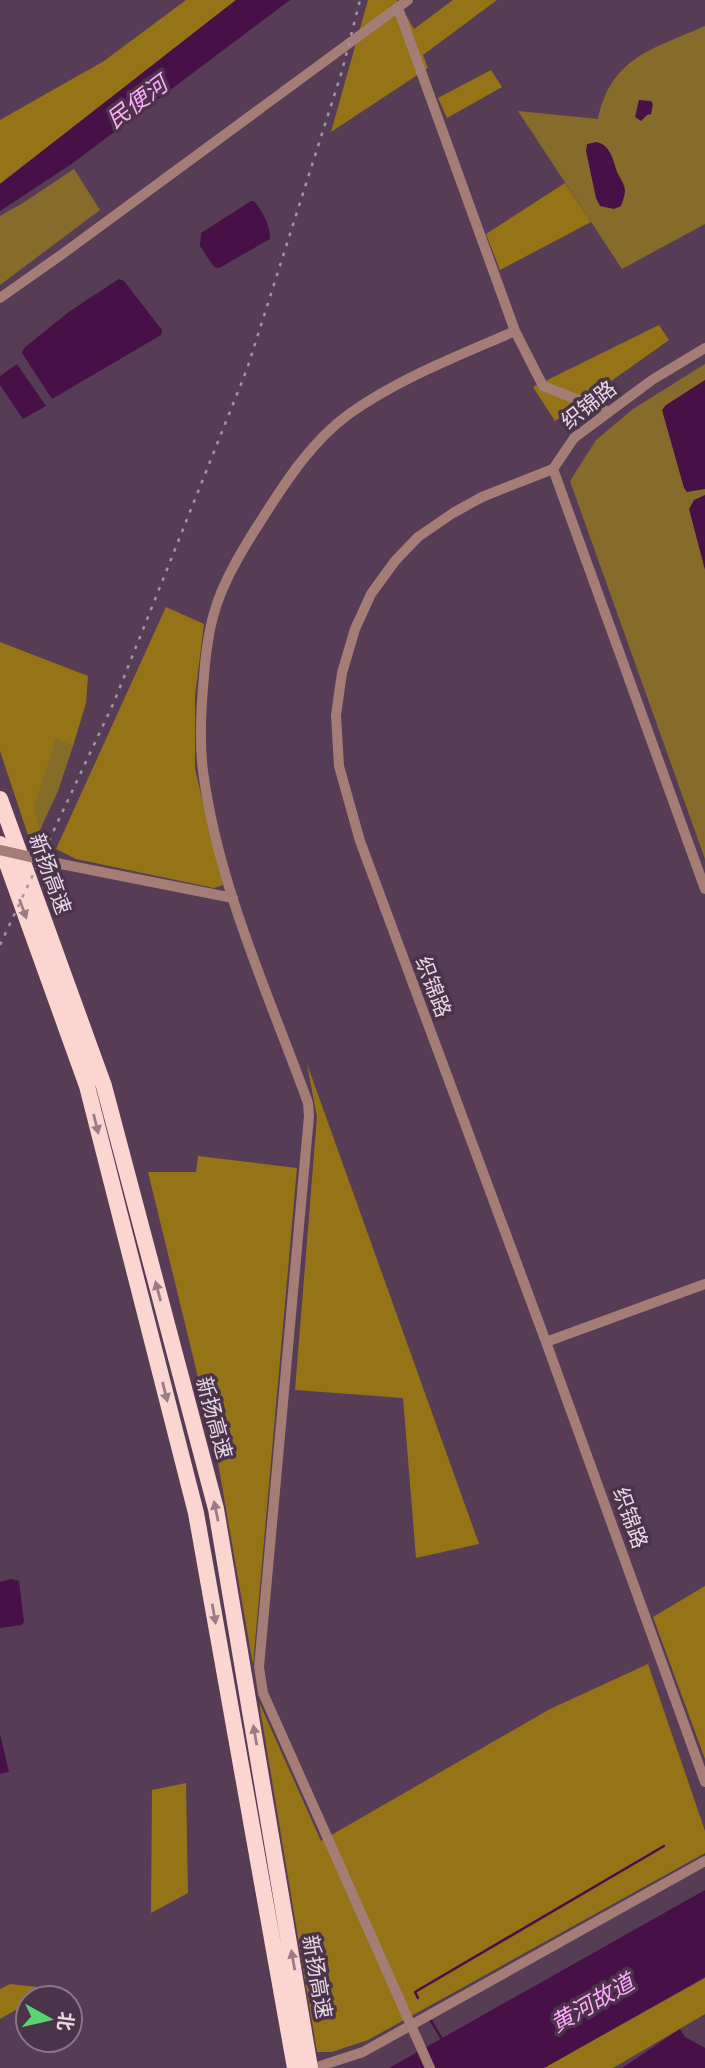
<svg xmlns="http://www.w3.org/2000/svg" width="705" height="2068" font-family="'PT Serif','Noto Sans SC',serif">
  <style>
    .green { fill: #856c2b }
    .forest { fill: #947416 }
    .water { fill: #471047 }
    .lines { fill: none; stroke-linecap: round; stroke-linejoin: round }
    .stream { stroke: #471047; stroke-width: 2.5 }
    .minor { stroke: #a47d77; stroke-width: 10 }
    .highway { stroke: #fbd5cf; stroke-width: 16 }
    .rail { stroke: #a693a5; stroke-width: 2.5; stroke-dasharray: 3.5 7; stroke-linecap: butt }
    .minor-bridge { stroke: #a47d77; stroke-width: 10 }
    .oneway { fill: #9a7c86 }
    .labels { text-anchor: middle; stroke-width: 7; stroke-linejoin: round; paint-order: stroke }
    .street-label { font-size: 21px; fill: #e6d7e5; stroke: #4b334a }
    .water-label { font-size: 23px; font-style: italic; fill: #fdaafa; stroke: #4b334a }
  </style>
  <rect width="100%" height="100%" fill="#563d55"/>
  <path class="green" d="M705,26V224L622,269L518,111L598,119C611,57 653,49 705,26Z
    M74,169L100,210L0,285V216L23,203Z
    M705,364V859L570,481L596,440L633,409Z
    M56,738L73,746L58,791L40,830L35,807Z"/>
  <path class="forest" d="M186,0H236L0,184V120L104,61Z
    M368,0H397L414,29L453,0H497L423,55L428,68L331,132Z
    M491,70L502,87L447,118L438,98Z
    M565,183L591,222L500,270L486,234Z
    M659,325L669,340L555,421L533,387Z
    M166,607L204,624L195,696V769L223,885L214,888L76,859L56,849Z
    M0,642L88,676L86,703L73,746L56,739L35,807L40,830L31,844L0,751Z
    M307,1064L479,1544L416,1558L403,1398L295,1390L317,1117Z
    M198,1156L297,1168L253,1665L216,1451L148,1172H196Z
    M705,1586V1759L653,1617Z
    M648,1664L705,1831V1853L368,2040L332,2052H317L259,1702L321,1841L550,1709Z
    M186,1783L188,1893L151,1913L152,1790Z
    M705,1978V2014L613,2068H544Z
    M10,1984L38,1987L39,1997L28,1998V2003L0,2019V1989Z"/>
  <path class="water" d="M236,0H290L73,163L0,211V184Z
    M639,100L651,101L653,104L651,114L647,115L641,121L635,117Z
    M597,142C612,146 613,162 618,174C621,180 624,183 625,190C625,196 623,200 621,206L614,209L600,206L596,198L586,151L587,144Z
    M251,201H254C262,210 271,227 270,239L219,268L214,267L200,246L201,233Z
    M119,279L124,281L162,330L161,335L52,399L22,353L24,348L70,311Z
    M17,364L46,406L23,419L0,385V376Z
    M705,380V489L687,492L684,488L662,410L666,405Z
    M705,495V570L689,509L694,500Z
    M11,1579L19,1581L24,1622L22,1625L0,1628V1582Z
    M0,1734L9,1772L0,1774Z
    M705,1890V1977L544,2068H389Z
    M680,2029L685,2037L705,2048V2068H622Z"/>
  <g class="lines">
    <path class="stream" d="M418,1998L415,1992L664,1846
      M431,2021L442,2039"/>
    <path class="minor" d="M398,8L515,331L543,386L609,412
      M0,298L61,255L408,0
      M705,348L652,380L574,438L553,469L482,497L453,513L418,537L395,561L371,594L355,629L342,673L336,715L339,766L360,841L546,1342L705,1782
      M553,469L705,889
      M66,865L233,898
      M546,1342L705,1284
      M314,2068L363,2052L705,1861
      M430,2068L263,1693L259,1667L309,1116L308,1103C269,995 218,886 203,771C199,740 201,707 204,676C206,648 210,619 221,593C231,568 247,542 262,519C286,481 312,441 349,414C400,378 458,356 515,331"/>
    <path class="highway" d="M0,799L104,1086L216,1509L310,2068
      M0,844L87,1086L196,1513L295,2068"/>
    <path class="rail" d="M0,945L114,702L247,369L342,71L360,0"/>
    <path class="minor-bridge" d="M0,850L66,865"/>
  </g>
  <defs><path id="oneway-solid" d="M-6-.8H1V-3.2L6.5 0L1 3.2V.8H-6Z" transform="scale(1.75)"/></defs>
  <g class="oneway">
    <use href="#oneway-solid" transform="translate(23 909) rotate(70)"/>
    <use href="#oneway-solid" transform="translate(96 1124) rotate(76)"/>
    <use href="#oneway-solid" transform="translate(158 1291) rotate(-105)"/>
    <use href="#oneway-solid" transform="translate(165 1392) rotate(76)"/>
    <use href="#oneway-solid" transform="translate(216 1511) rotate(-102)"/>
    <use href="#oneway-solid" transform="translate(214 1614) rotate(80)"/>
    <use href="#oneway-solid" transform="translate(255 1735) rotate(-100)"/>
    <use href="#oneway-solid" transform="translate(293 1960) rotate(-100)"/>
  </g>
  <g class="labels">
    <g class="street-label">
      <text transform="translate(589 405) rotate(-38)" y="7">织锦路</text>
      <text transform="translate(50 874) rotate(70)" y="7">新扬高速</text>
      <text transform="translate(433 987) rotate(69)" y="7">织锦路</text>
      <text transform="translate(214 1418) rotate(75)" y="7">新扬高速</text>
      <text transform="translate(630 1518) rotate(70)" y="7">织锦路</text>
      <text transform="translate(317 1977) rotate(80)" y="7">新扬高速</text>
    </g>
    <g class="water-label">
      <text transform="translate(137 102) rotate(-37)" y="8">民便河</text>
      <text transform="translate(592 2003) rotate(-30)" y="8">黄河故道</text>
    </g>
  </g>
  <g transform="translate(49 2019) rotate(98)"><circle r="33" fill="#4b334a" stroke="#897588" stroke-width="2"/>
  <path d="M0-5L12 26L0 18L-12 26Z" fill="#56d671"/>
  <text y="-10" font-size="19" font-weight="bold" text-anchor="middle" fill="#e6d7e5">北</text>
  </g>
</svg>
